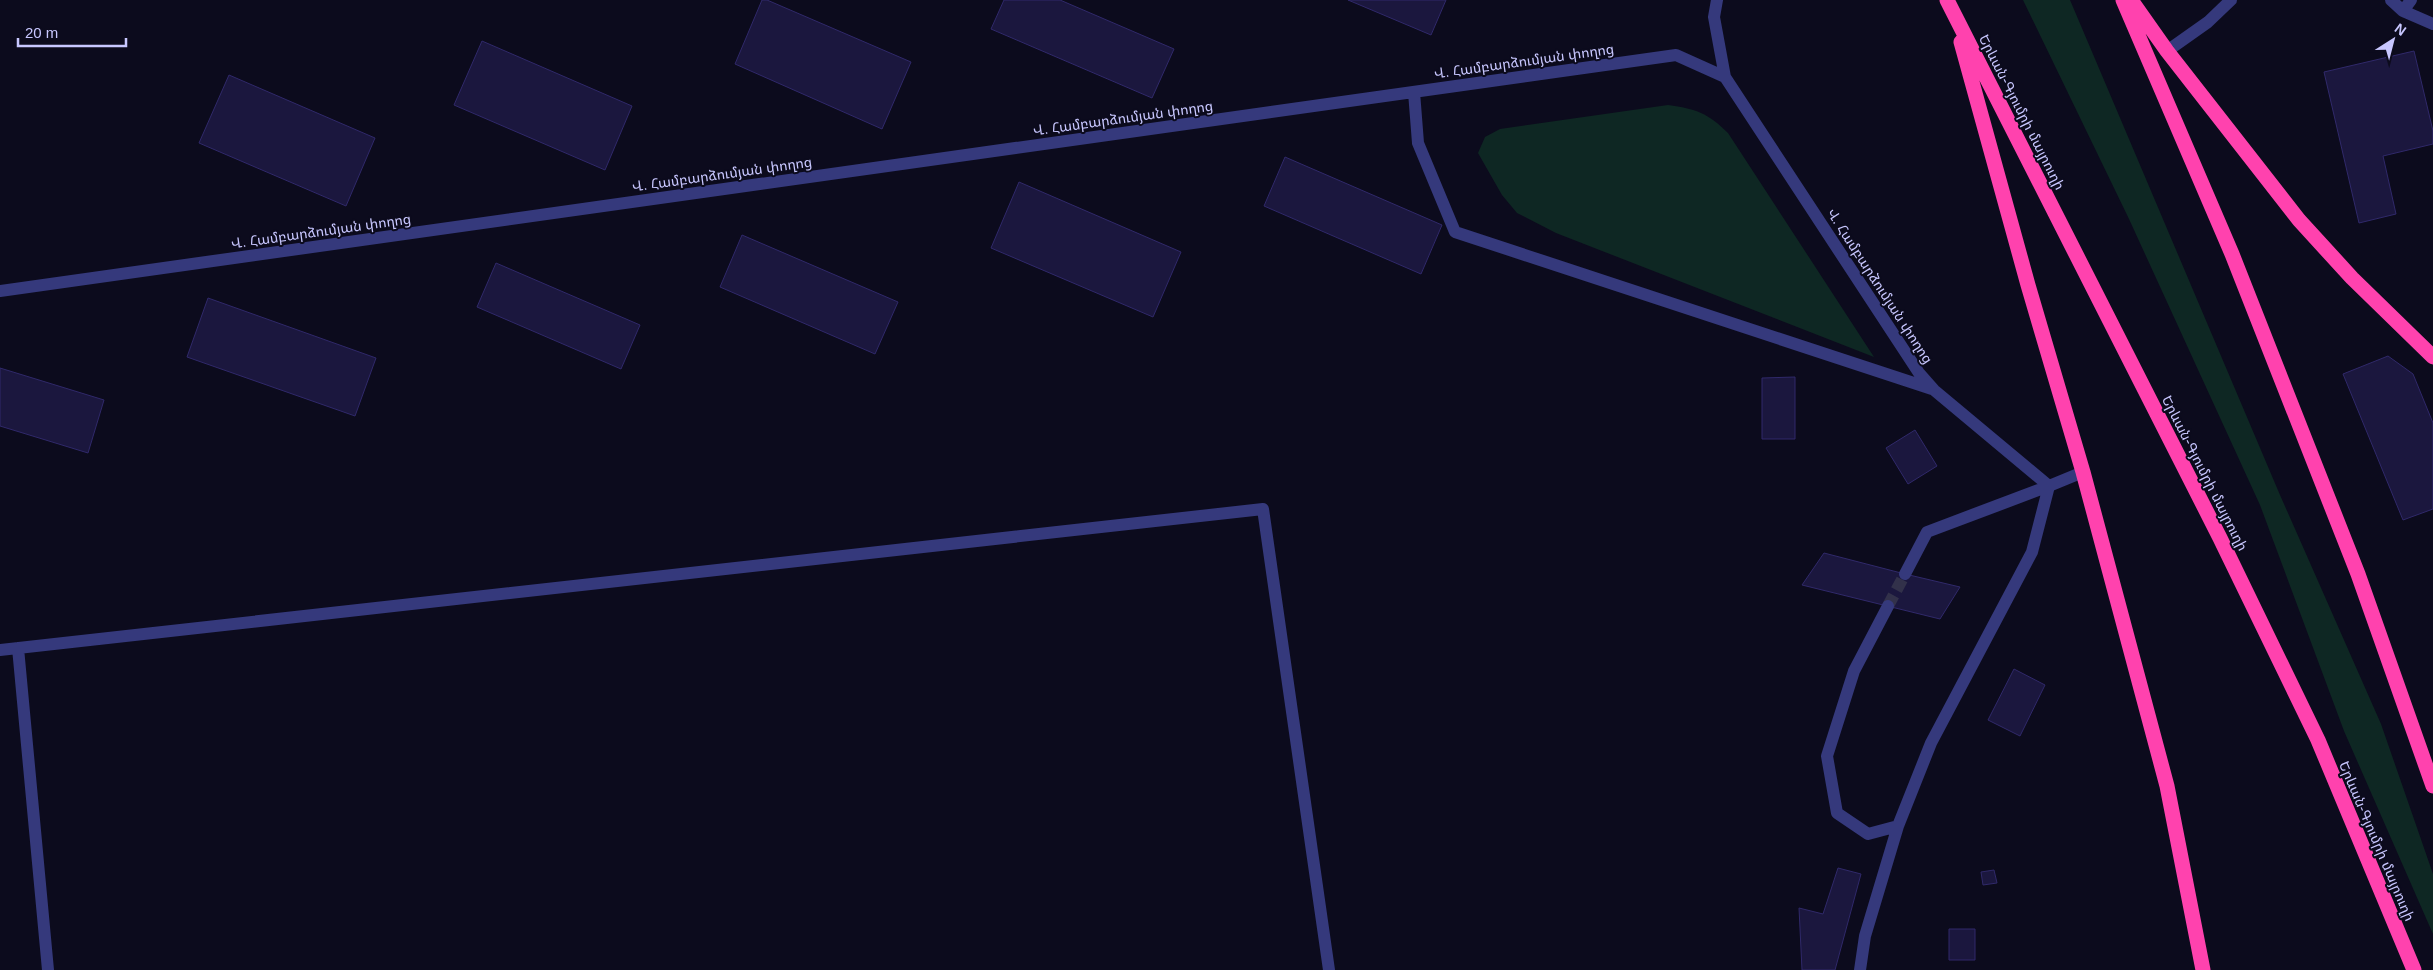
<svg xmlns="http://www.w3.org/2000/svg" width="2433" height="970" font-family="Arial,'Noto Sans Armenian',sans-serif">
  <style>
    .grass { fill: #0e2723 }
    .building { fill: #1b173e; stroke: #30296a }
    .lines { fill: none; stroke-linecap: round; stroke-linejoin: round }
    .minor-tunnel { stroke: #32314a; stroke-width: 12; stroke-dasharray: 12 6; stroke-linecap: butt }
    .minor { stroke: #35397c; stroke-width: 12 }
    .highway { stroke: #ff42ae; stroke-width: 15 }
    .labels { text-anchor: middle; stroke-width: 4; stroke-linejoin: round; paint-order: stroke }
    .street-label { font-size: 14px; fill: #c8c7ff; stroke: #0c0b1d }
  </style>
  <rect width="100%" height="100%" fill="#0c0b1d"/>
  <path class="grass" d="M2023,0H2070L2280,495L2381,724L2433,874V934L2344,731L2260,505L2129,219Z
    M1668,105C1696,109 1708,113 1728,133L1874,357L1556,233L1517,213L1502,195L1478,153L1485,137L1500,129Z"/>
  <path class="building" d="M762,0H767L911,62L882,129L735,64Z
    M1004,0H1060L1174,49L1152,98L991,29Z
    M1348,0H1446L1431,35Z
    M482,41L632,106L605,170L454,105Z
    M2414,51L2433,131V144L2383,156L2396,214L2359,223L2324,72Z
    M229,75L375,138L346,206L199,143Z
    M1285,157L1442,225L1421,274L1264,206Z
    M1019,182L1181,252L1153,317L991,248Z
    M742,235L898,302L875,354L720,287Z
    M496,263L640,325L621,369L477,307Z
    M208,298L376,358L355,416L187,357Z
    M2388,356L2413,374L2433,423V509L2403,520L2343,374Z
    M0,368L104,400L88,453L0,426Z
    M1795,377V439H1762V378Z
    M1915,430L1937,466L1908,484L1886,448Z
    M1824,553L1905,574L1960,587L1940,619L1802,585Z
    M2014,669L2045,685L2020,736L1988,720Z
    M1838,868L1861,874L1835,970H1802L1799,908L1823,914Z
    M1994,870L1997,883L1983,885L1981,872Z
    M1949,929H1975V960H1949Z"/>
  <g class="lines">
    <path class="minor-tunnel" d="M1888,606L1905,574"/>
    <path class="minor" d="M1717,0L1714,17L1725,77
      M2391,0L2403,11L2433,24
      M2403,11L2411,0
      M2167,51L2208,22L2231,0
      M1414,92L1418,143L1455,232L1932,389
      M0,291L1676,55L1725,77L1919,373L1934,390L2049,486L1927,532L1905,574
      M1888,606L1854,671L1827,756L1837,813L1868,834L1898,826
      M18,648L48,970
      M0,650L1263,509L1329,970
      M1860,970L1865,936L1898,826L1931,743L2032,552L2049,486L2083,472"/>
    <path class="highway" d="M1947,0L2220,538L2318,740L2414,970
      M2123,0L2232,254L2358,574L2433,786
      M2131,0L2167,51L2299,220L2352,278L2433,357
      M1961,42L2028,285L2083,472L2167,786L2203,970"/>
  </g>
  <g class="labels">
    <g class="street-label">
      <text transform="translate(1524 61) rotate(-8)" y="5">Վ. Համբարձումյան փողոց</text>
      <text transform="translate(2022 112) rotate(63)" y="5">Երևան-Գյումրի մայրուղի</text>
      <text transform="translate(1123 118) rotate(-8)" y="5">Վ. Համբարձումյան փողոց</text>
      <text transform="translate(722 174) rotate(-8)" y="5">Վ. Համբարձումյան փողոց</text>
      <text transform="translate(321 231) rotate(-8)" y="5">Վ. Համբարձումյան փողոց</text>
      <text transform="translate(1880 286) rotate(57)" y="5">Վ. Համբարձումյան փողոց</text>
      <text transform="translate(2205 473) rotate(63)" y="5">Երևան-Գյումրի մայրուղի</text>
      <text transform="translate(2377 841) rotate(67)" y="5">Երևան-Գյումրի մայրուղի</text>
    </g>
  </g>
  <g transform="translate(2393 40) rotate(36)" stroke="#0c0b1d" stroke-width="4" paint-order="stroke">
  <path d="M0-4L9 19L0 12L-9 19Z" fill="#c8c7ff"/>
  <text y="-8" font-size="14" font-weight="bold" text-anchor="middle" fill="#c8c7ff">N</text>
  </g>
  <path d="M18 38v8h108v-8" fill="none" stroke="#c8c7ff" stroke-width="2.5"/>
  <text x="25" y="38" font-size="15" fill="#c8c7ff" stroke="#0c0b1d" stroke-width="4" paint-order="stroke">20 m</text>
</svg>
